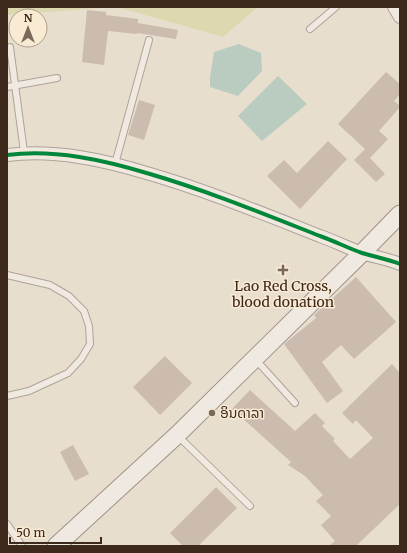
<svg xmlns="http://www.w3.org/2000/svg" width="407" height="553" font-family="Merriweather,'Noto Sans Lao',serif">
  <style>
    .green { fill: #dcd8af }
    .water { fill: #baccbf }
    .building { fill: #ccbbaf }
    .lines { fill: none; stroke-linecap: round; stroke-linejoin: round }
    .service-casing { stroke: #aea397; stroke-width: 8 }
    .minor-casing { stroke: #aea397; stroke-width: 14 }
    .secondary-casing { stroke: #9d9287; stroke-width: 19 }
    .service { stroke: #efe9e1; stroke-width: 6 }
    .minor { stroke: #efe9e1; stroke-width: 12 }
    .secondary { stroke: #efe9e1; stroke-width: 17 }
    .cycleway-casing { stroke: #f9ead4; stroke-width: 6 }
    .cycleway { stroke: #00873e; stroke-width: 4 }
    .poi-dot { fill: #7a685b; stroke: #f9ead4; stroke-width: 1.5 }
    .labels { text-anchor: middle; stroke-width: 3; stroke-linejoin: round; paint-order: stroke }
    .poi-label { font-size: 14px; fill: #3e291d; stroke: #f9ead4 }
  </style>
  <rect width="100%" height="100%" fill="#e8dece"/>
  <path class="green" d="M7,7H115L7,15Z
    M117,7H258L223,37Z"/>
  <path class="water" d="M239,44L261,53L262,71L238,96L210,87V77L214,52Z
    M278,76L307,104L262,141L238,116Z"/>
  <path class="building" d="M87,10L106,12V15L138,19V23L178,30L176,39L137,33V34L108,31L104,65L82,62Z
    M386,72L400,84V94L394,101L400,106V107L379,131L388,139L370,158L385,174L376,182L354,160L365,149L338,124Z
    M139,100L155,105L144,140L128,135Z
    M328,141L347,159L300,209L267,176L284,160L297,173Z
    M356,277L396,322L354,359L341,345L322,362L343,391L327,403L284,344L316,318L314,315Z
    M165,356L192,383L160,415L133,387Z
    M392,364L400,373V504L356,546H329L335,541L321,525L331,516L316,501L323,495L305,476L288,465L291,462L232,409L250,390L295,431L315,413L325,423L322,426L335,439L333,441L350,459L373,438L356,420L353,424L342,413Z
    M73,445L89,474L75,481L60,452Z
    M216,487L237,508L198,546H183L170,533Z"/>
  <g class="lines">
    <g class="service-casing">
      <path id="service" d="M310,29L336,7
        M10,47L24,152
        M7,87L57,78
        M115,164L149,40
        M7,275L50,285L69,296L84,311L89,326L90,344L81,359L68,373L29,391L7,396
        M256,360L295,403
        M178,436L250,506
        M7,524L22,546"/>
    </g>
    <g class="minor-casing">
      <path id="minor" d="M394,7L400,17
        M7,155C55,149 104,160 150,174C208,191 264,214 320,236C334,241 348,248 362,253C375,257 388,259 400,264"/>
    </g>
    <g class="secondary-casing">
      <path id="secondary" d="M56,546L177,435L362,253L400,214"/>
    </g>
    <use href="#service" class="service"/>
    <use href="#minor" class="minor"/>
    <use href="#secondary" class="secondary"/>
    <g class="cycleway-casing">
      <path id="cycleway" d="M7,155C55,149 104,160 150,174C208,191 264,214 320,236C334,241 348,248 362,253C375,257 388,259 400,264"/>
    </g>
    <use href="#cycleway" class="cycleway"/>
  </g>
  <g class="poi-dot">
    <path d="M281 264h4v4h4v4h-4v4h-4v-4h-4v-4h4z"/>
    <circle cx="212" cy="413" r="4"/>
  </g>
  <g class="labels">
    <g class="poi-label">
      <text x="283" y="291">Lao Red Cross,<tspan x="283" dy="16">blood donation</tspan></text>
      <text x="220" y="418" text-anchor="start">ອິນດາລາ</text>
    </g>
  </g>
  <rect width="407" height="553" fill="none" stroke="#3e291d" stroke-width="16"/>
  <g transform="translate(28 28)"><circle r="19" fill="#f9ead4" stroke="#ae9d8b"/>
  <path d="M0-3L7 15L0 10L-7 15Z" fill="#7a685b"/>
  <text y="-6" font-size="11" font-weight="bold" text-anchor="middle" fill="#3e291d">N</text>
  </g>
  <path d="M10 537v6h91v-6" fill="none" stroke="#3e291d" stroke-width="2"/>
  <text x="16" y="537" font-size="12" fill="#3e291d" stroke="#f9ead4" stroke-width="3" paint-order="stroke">50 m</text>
</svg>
